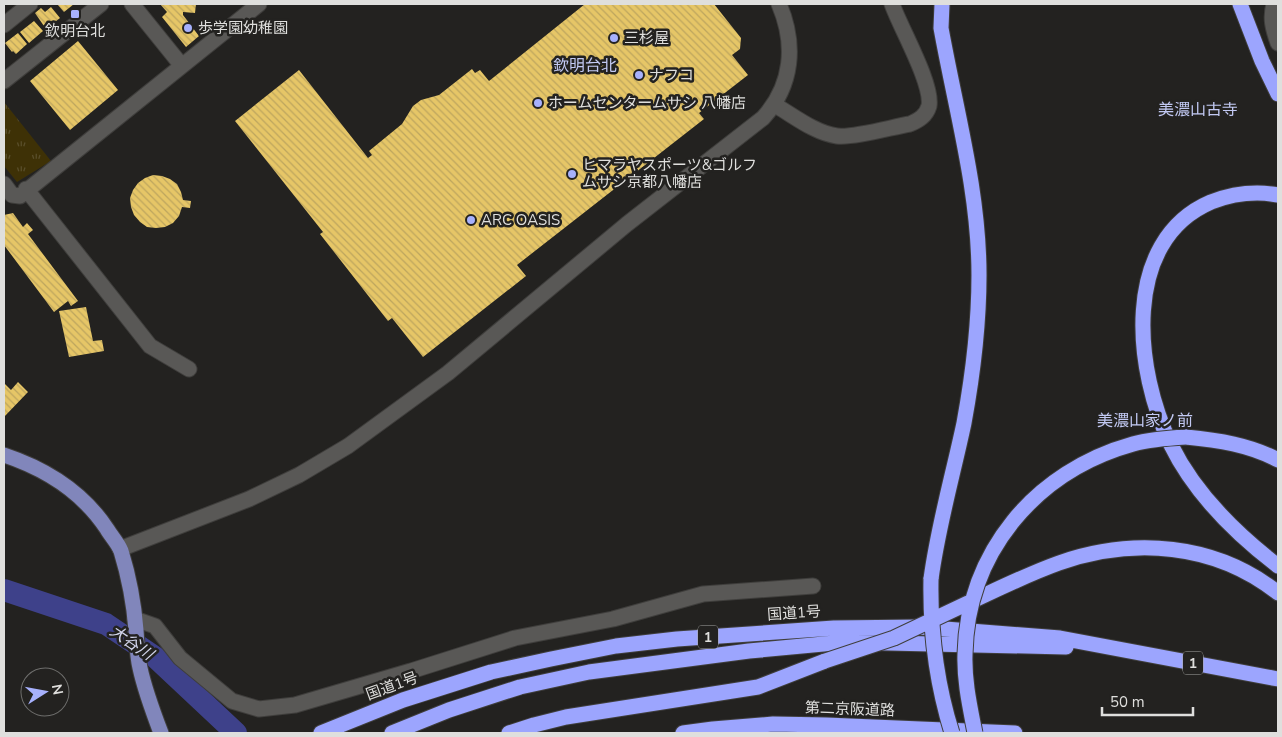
<svg xmlns="http://www.w3.org/2000/svg" width="1282" height="737" font-family="'Nunito Sans','Noto Sans JP',sans-serif">
  <style>
    .park { fill: url(#park-tufts) }
    .lines { fill: none; stroke-linecap: round; stroke-linejoin: round }
    .river { stroke: #3e418a; stroke-width: 22 }
    .building { fill: url(#building-back-hatch) }
    .minor-casing { stroke: #3f3e3c; stroke-width: 17 }
    .major-casing { stroke: #3f3e3c; stroke-width: 17 }
    .highway-casing { stroke: #3f3e3c; stroke-width: 17 }
    .minor { stroke: #595856; stroke-width: 15 }
    .major { stroke: #8186bb; stroke-width: 15 }
    .highway { stroke: #9ca5fe; stroke-width: 15 }
    .highway-bridge-casing { stroke: #3f3e3c; stroke-width: 17; stroke-linecap: butt }
    .highway-bridge { stroke: #9ca5fe; stroke-width: 15 }
    .poi-dot { fill: #a7b1fc; stroke: #232220; stroke-width: 2 }
    .labels { text-anchor: middle; stroke-width: 5; stroke-linejoin: round; paint-order: stroke }
    .shield { fill: #232220; stroke: #a7a6a4; stroke-width: 1 }
    .shield-label { font-size: 14px; font-weight: bold; fill: #dfdfdd }
    .poi-label { font-size: 15px; fill: #dfdfdd; stroke: #232220; text-anchor: start }
    .street-label { font-size: 15px; fill: #dfdfdd; stroke: #232220 }
    .neighbourhood-label { font-size: 16px; fill: #c2c9f3; stroke: #232220 }
    .water-label { font-size: 16px; font-style: italic; fill: #d3d6ec; stroke: #232220 }
  </style>
  <defs>
    <pattern id="park-tufts" width="24" height="20" patternUnits="userSpaceOnUse" patternTransform="scale(1.25)"><rect width="24" height="20" fill="#3e3106"/><path d="M3 7l-1-3M5 7V3M7 7l1-3M15 17l-1-3M17 17v-4M19 17l1-3" fill="none" stroke="#594e2a"/></pattern>
    <pattern id="building-back-hatch" width="6" height="6" patternUnits="userSpaceOnUse" patternTransform="scale(1.25)"><rect width="6" height="6" fill="#e6c667"/><path d="M-1 5l2 2M0 0l6 6M5-1l2 2" fill="none" stroke="#bda55e"/></pattern>
  </defs>
  <rect width="100%" height="100%" fill="#232220"/>
  <path class="park" d="M4,102L51,161L17,182L4,166Z"/>
  <g class="lines">
    <path class="river" d="M4,590L106,624L155,657L236,733"/>
  </g>
  <path class="building" d="M57,4H74L64,12Z
    M160,4H196L195,13L183,12V15L199,36L186,47L162,17L167,12Z
    M585,4H714L741,38L740,49L732,55L748,75L699,113L704,119L517,265L526,276L423,357L392,318L388,321L320,234L323,232L235,121L299,70L368,158L372,155L369,151L402,124L413,106L421,100L439,95L472,69L475,73L480,70L489,81Z
    M51,7L60,18L46,29L35,13L41,8L45,12Z
    M34,21L43,31L29,43L20,32Z
    M18,33L27,44L16,54L13,51L12,52L5,43Z
    M78,41L118,90L70,130L30,81Z
    M153,175L162,176L170,179L177,184L181,192L183,200L191,201L190,208L182,207L179,216L173,223L165,227L156,228L147,227L140,222L134,215L131,207L130,198L133,190L138,183L145,178Z
    M13,213L23,227L27,223L33,230L28,234L78,301L71,306L68,301L54,312L4,245V215Z
    M86,307L93,341L102,340L104,351L69,357L59,311Z
    M18,382L28,392L4,417V383L11,390Z"/>
  <g class="lines">
    <g class="minor-casing">
      <path id="minor" d="M132,4L182,66
        M1274,4C1270,18 1273,29 1278,43
        M4,25L30,4
        M4,81L101,4
        M775,105C794,116 815,133 837,136C854,138 892,127 910,124C919,120 926,116 929,106C933,84 900,27 892,4
        M4,184L12,195L20,196L259,4
        M26,189L150,346L189,369
        M120,549L249,499L299,475L348,446L448,373L627,224L763,118C793,85 796,44 779,4
        M135,619L155,626L180,658L232,701L259,709L295,705L411,671L515,638L613,619L703,594L813,586"/>
    </g>
    <g class="major-casing">
      <path id="major" d="M4,455C46,469 82,491 107,529C111,536 118,543 121,551C129,577 134,604 136,630C137,643 137,656 140,668C145,691 153,712 161,733"/>
    </g>
    <g class="highway-casing">
      <path id="highway" d="M1240,4L1262,61L1278,94
        M1278,195C1256,191 1232,194 1211,202C1120,241 1135,372 1171,445C1195,494 1235,533 1278,566
        M1186,437C1218,440 1250,445 1278,460
        M931,579C938,526 953,475 964,423C973,374 979,325 979,275C979,191 956,111 941,28L942,4
        M968,603C998,589 1028,574 1059,563C1133,537 1215,543 1278,593
        M321,733L403,700L491,672L551,659L616,646L677,639L834,628L920,627L1060,638L1278,679
        M392,733L449,710L520,687L589,672L749,651L845,642L1066,647
        M509,733L534,725L566,717L758,687L825,661
        M683,733L713,729L773,724L826,725L1015,733"/>
    </g>
    <use href="#minor" class="minor"/>
    <use href="#major" class="major"/>
    <use href="#highway" class="highway"/>
    <g class="highway-bridge-casing">
      <path id="highway-bridge" d="M931,579C930,632 936,682 952,733
        M825,661L894,638L968,603
        M975,733C970,707 964,681 965,654C967,552 1036,471 1133,444C1151,439 1168,438 1186,437"/>
    </g>
    <use href="#highway-bridge" class="highway-bridge"/>
  </g>
  <g class="poi-dot">
    <rect x="70" y="9" width="10" height="10" rx="2.5"/>
    <circle cx="188" cy="28" r="5"/>
    <circle cx="614" cy="38" r="5"/>
    <circle cx="639" cy="75" r="5"/>
    <circle cx="538" cy="103" r="5"/>
    <circle cx="572" cy="174" r="5"/>
    <circle cx="471" cy="220" r="5"/>
  </g>
  <g class="labels">
    <g class="shield">
      <rect x="698" y="625.5" width="20" height="23" rx="4"/>
      <rect x="1183" y="651.5" width="20" height="23" rx="4"/>
    </g>
    <g class="shield-label">
      <text x="708" y="642">1</text>
      <text x="1193" y="668">1</text>
    </g>
    <g class="poi-label">
      <text x="198" y="33">歩学園幼稚園</text>
      <text x="75" y="36" text-anchor="middle">欽明台北</text>
      <text x="624" y="43">三杉屋</text>
      <text x="649" y="80">ナフコ</text>
      <text x="548" y="108">ホームセンタームサシ 八幡店</text>
      <text x="582" y="170">ヒマラヤスポーツ&amp;ゴルフ<tspan x="582" dy="17">ムサシ京都八幡店</tspan></text>
      <text x="481" y="225">ARC OASIS</text>
    </g>
    <g class="street-label">
      <text transform="translate(794 613) rotate(-4)" y="5">国道1号</text>
      <text transform="translate(392 686) rotate(-20)" y="5">国道1号</text>
      <text transform="translate(850 709) rotate(2)" y="5">第二京阪道路</text>
    </g>
    <g class="neighbourhood-label">
      <text x="585" y="71">欽明台北</text>
      <text x="1198" y="115">美濃山古寺</text>
      <text x="1145" y="426">美濃山家ノ前</text>
    </g>
    <g class="water-label">
      <text transform="translate(132 642) rotate(34)" y="6">大谷川</text>
    </g>
  </g>
  <rect width="1282" height="737" fill="none" stroke="#dfdfdd" stroke-width="10"/>
  <g transform="translate(45 692) rotate(79)"><circle r="24" fill="#232220" stroke="#6e6e6c"/>
  <path d="M0-4L9 19L0 12L-9 19Z" fill="#a7b1fc"/>
  <text y="-8" font-size="14" font-weight="bold" text-anchor="middle" fill="#dfdfdd">N</text>
  </g>
  <path d="M1102 707v8h91v-8" fill="none" stroke="#dfdfdd" stroke-width="2.5"/>
  <text x="1110" y="707" font-size="15" fill="#dfdfdd" stroke="#232220" stroke-width="4" paint-order="stroke">50 m</text>
</svg>
